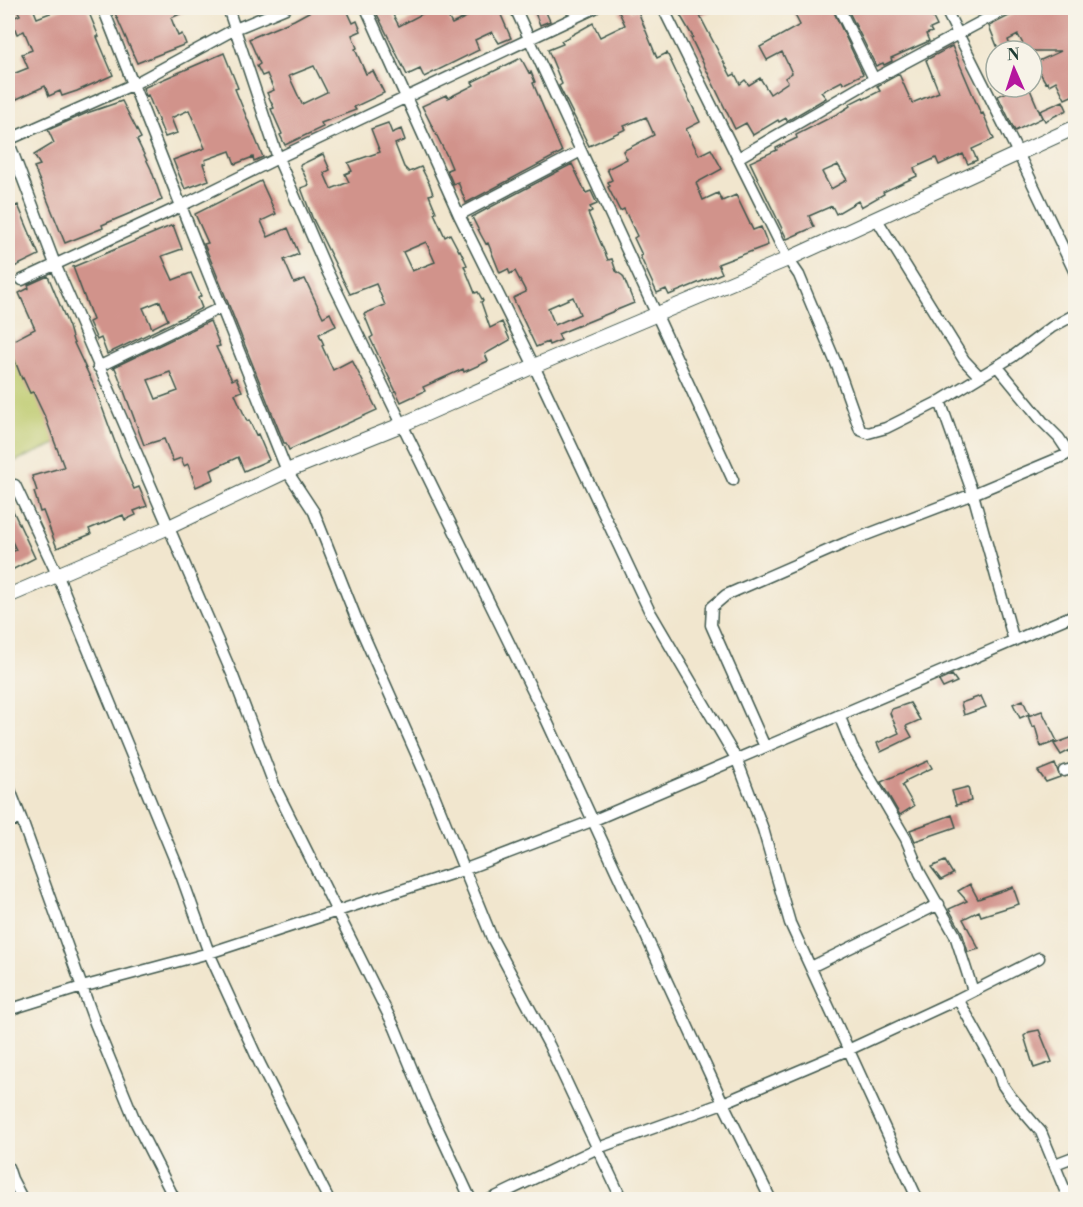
<svg xmlns="http://www.w3.org/2000/svg" width="1083" height="1207" font-family="'Libre Bodoni',serif">
  <style>
    .green { fill: #bcc96b; stroke: #6e8350; stroke-width: 1.5 }
    .building { fill: #d1938b; fill-rule: evenodd }
    .lines { fill: none; stroke-linecap: round; stroke-linejoin: round }
    .street-casing { stroke: #3e564b; stroke-width: 13 }
    .secondary-casing { stroke: #3e564b; stroke-width: 16 }
    .street { stroke: #fff; stroke-width: 10 }
    .secondary { stroke: #fff; stroke-width: 14 }
  </style>
  <rect width="100%" height="100%" fill="#f7f3e8"/>
  <filter id="ink" filterUnits="userSpaceOnUse"><feTurbulence type="fractalNoise" baseFrequency=".0167" numOctaves="2"/><feDisplacementMap in="SourceGraphic" scale="12" xChannelSelector="R" yChannelSelector="G"/><feConvolveMatrix kernelMatrix="1 2 1 2 8 2 1 2 1" color-interpolation-filters="sRGB"/></filter>
  <filter id="wash" filterUnits="userSpaceOnUse"><feTurbulence type="fractalNoise" baseFrequency=".008" numOctaves="4" result="noise"/><feDisplacementMap in="SourceGraphic" scale="24" xChannelSelector="R" yChannelSelector="G"/><feGaussianBlur stdDeviation="1.35" result="paint"/><feColorMatrix in="noise" values="0 0 0 0 0 0 0 0 0 0 0 0 0 0 0 0 0 1.4 0 .05"/><feComposite in="paint" operator="in"/></filter>
  <g filter="url(#wash)">
    <rect width="100%" height="100%" fill="#f1e6ce"/>
    <path class="green" d="M8,331L58,443L8,464Z"/>
    <g id="blocks">
      <path class="building" d="M16,8H33L37,18L63,8H87L99,37H97L113,75L77,91L62,96L60,91L49,96L45,86L8,103V76L28,68L22,54L32,50L24,31L17,34L15,29L8,32V20L20,15Z
        M123,8H193L171,18L178,36L182,34L186,44L137,63L114,11Z
        M316,8H346L353,23L357,21L361,31L352,35L357,48L355,49L366,74L373,71L384,93L354,107L356,110L321,123L323,127L285,145L280,135L282,134L271,109L274,108L267,93L274,90L267,74L262,76L257,66L260,64L249,39L294,20ZM314,66L327,92L302,104L289,76Z
        M374,8H398L391,11L399,26L424,13L421,8H443L452,24L485,8H498L511,38L499,43L492,32L475,40L479,50L424,77L420,69L407,75Z
        M533,8H544L550,21L540,25Z
        M629,8L632,12L637,9L657,58L667,53L676,72L700,122L686,129L699,155L711,149L722,169L696,183L703,200L718,193L722,201L736,195L753,230L761,227L768,245L718,264L722,273L669,295L666,289L657,293L640,256L642,255L634,238L637,236L624,209L620,211L608,187L610,186L608,182L612,180L607,169L627,159L623,151L654,135L646,117L624,126L626,129L589,146L559,86L562,84L548,50L563,44L561,41L593,23L600,37L625,25L619,12Z
        M676,8H717L700,16L731,76L735,74L740,84L745,80L749,85L760,78L770,94L788,82L785,78L792,73L782,52L767,60L760,47L800,25L794,13L798,11L796,8H832L863,74L843,84L842,81L821,92L826,98L787,121L786,118L779,122L778,120L753,135L746,123L735,129L691,38L693,37Z
        M847,8H928L937,26L930,29L932,32L926,34L929,41L891,58L892,61L884,65L883,63L876,66Z
        M1025,8H1076V94L1065,99L1056,81L1049,85L1048,82L1046,83L1034,63L1061,51H1027L1018,35L1008,40L1012,51H999L989,26Z
        M952,46L981,114L983,113L994,139L972,149L977,160L968,164L963,154L939,165L936,158L914,168L917,176L883,192L884,194L861,207L858,201L836,214L832,206L809,216L814,227L787,239L750,162L777,150L776,148L797,138L796,135L839,113L850,106L849,104L863,97L864,99L880,91L877,86L899,74L912,103L939,92L926,60ZM838,165L847,180L831,189L822,172Z
        M224,53L238,88L235,89L263,157L254,161L253,157L235,164L230,151L205,160L206,163L203,164L209,180L185,189L173,160L205,148L189,110L171,118L177,133L165,137L148,95L146,96L143,88Z
        M521,58L529,73L531,72L535,82L533,83L562,152L466,203L458,182L453,184L447,170L452,168L447,156L422,106L446,95L448,98L474,85L472,82Z
        M1018,87H1029L1042,118L1015,131L998,96Z
        M122,101L141,138L137,140L151,169L162,200L102,225L103,228L65,243L34,167L40,165L34,155L54,143L48,130L87,113Z
        M1063,101L1067,110L1045,121L1040,111Z
        M388,123L392,133L401,129L405,140L395,144L404,167L409,172L421,167L430,185L433,194L429,195L436,212L434,213L445,237L450,234L459,251L460,250L467,265L464,266L475,293L478,292L483,301L481,302L490,328L502,322L510,340L485,354L488,361L464,372L463,369L423,387L425,391L401,402L370,338L373,336L364,314L385,305L376,284L350,294L312,217L301,188L309,185L300,165L323,154L330,170L324,173L331,189L349,182L345,174L352,171L348,163L380,152L371,129ZM426,242L435,262L412,271L403,252Z
        M572,164L586,193L591,191L597,204L590,207L592,211L588,213L608,260L612,259L616,271L623,276L634,303L558,334L561,340L549,345L548,342L536,347L513,298L526,292L515,271L510,274L508,269L500,273L488,243L486,244L481,235L472,217ZM573,297L580,314L555,325L548,308Z
        M261,181L276,214L261,221L268,237L288,228L299,254L284,260L294,283L305,279L323,317L330,313L336,326L319,334L324,345L322,346L333,370L352,360L377,410L289,450L286,443H284L214,268L204,244L208,243L195,214Z
        M18,205L39,255L8,270V209Z
        M173,225L182,249L162,256L173,280L191,273L201,296L198,298L202,308L107,354L101,338L97,340L89,322L93,320L73,267ZM160,301L168,320L152,328L143,308Z
        M48,276L69,327L73,341L95,388L120,456L134,489L139,487L147,506L134,511L136,515L125,520L123,515L89,529L91,534L57,548L43,511L40,512L36,498L34,492L37,491L32,476L64,467L46,419L33,392L30,393L23,378L22,379L8,343L35,329L19,293L29,288L28,285Z
        M210,321L220,346L216,347L232,380L236,378L242,391L235,394L247,421L249,420L256,435L258,434L269,460L244,471L238,457L211,470L214,479L196,487L188,464L184,466L181,458L173,461L164,439L144,445L118,375L115,368H112ZM170,372L178,391L156,399L148,380Z
        M8,500L35,558L8,572V554L16,550L8,533Z
        M952,675L957,682L943,688L939,681Z
        M981,696L986,707L964,715L961,703Z
        M1023,700L1029,714L1020,718L1013,704Z
        M910,703L920,720L906,726L912,737L881,752L877,743L899,733L892,718L890,713L892,709Z
        M1042,711L1057,741L1041,747L1035,726L1032,727L1028,716Z
        M1076,736V747L1061,755L1054,744Z
        M928,761L932,768L905,781L906,783L902,785L914,806L900,815L881,782Z
        M1055,764L1060,777L1046,782L1038,771Z
        M968,787L971,801L956,805L952,791Z
        M952,815L956,827L915,841L910,830Z
        M945,861L953,874L941,880L931,867Z
        M970,884L978,899L1013,887L1019,904L981,916L979,911L963,919L979,949L968,952L962,932L949,909L967,901L958,891Z
        M1039,1030L1052,1062L1034,1068L1024,1036L1029,1032Z"/>
    </g>
  </g>
  <g filter="url(#ink)">
    <use href="#blocks" fill-opacity="0" stroke="#3e564b" stroke-width="1.5"/>
    <g class="lines">
      <g class="street-casing">
        <path id="street" d="M103,8L181,206L287,471L314,512L356,618L430,785L492,938L549,1045L622,1200
          M228,8L278,158L328,273L540,706L723,1103L771,1200
          M366,8L459,215L534,366L649,610L737,760L763,829L790,923L918,1200
          M515,8L733,480
          M663,8L788,259L799,275L838,368L860,430L868,433L886,428L940,401L1012,357L1052,327L1076,314
          M839,8L874,79
          M945,8L1018,153L1076,275
          M8,140L55,264L233,676L275,787L395,1028L425,1101L471,1200
          M8,140L134,84L235,29L286,8
          M738,158L874,79L1007,8
          M459,215L581,151
          M876,218L964,360L979,376
          M22,280L181,206L278,158L595,8
          M98,367L222,307
          M940,401L973,494L1014,641
          M15,485L57,574L181,875L209,953L260,1064L329,1200
          M839,715L852,747L906,839L920,873L955,935L973,991
          M765,747L711,625L712,607L726,595L845,543L973,494L1066,455L1067,450L1059,438L1043,422L997,366
          M1064,771L1076,768
          M8,785L21,818L95,1023L136,1123L175,1200
          M8,822L21,818
          M811,967L939,904
          M958,999L998,1071L1002,1084L1011,1097L1041,1132L1069,1200
          M8,1010L82,987L209,953L463,870L592,821L1076,614
          M1055,1164L1076,1156
          M8,1167L12,1179L23,1200
          M489,1200L598,1148L723,1103L848,1050L958,999L1039,958"/>
      </g>
      <g class="secondary-casing">
        <path id="secondary" d="M8,596L169,527L287,471L401,425L534,366L788,259L1076,127"/>
      </g>
      <use href="#street" class="street"/>
      <use href="#secondary" class="secondary"/>
    </g>
  </g>
  <rect width="1083" height="1207" fill="none" stroke="#f7f3e8" stroke-width="30"/>
  <g transform="translate(1014 69) rotate(357)"><circle r="28" fill="#f7f3e8" stroke="#a1aaa0" stroke-width="1.5"/>
  <path d="M0-4.5L10 22L0 15L-10 22Z" fill="#b5179e"/>
  <text y="-9" font-size="16" font-weight="bold" text-anchor="middle" fill="#1f3d34">N</text>
  </g>
</svg>
